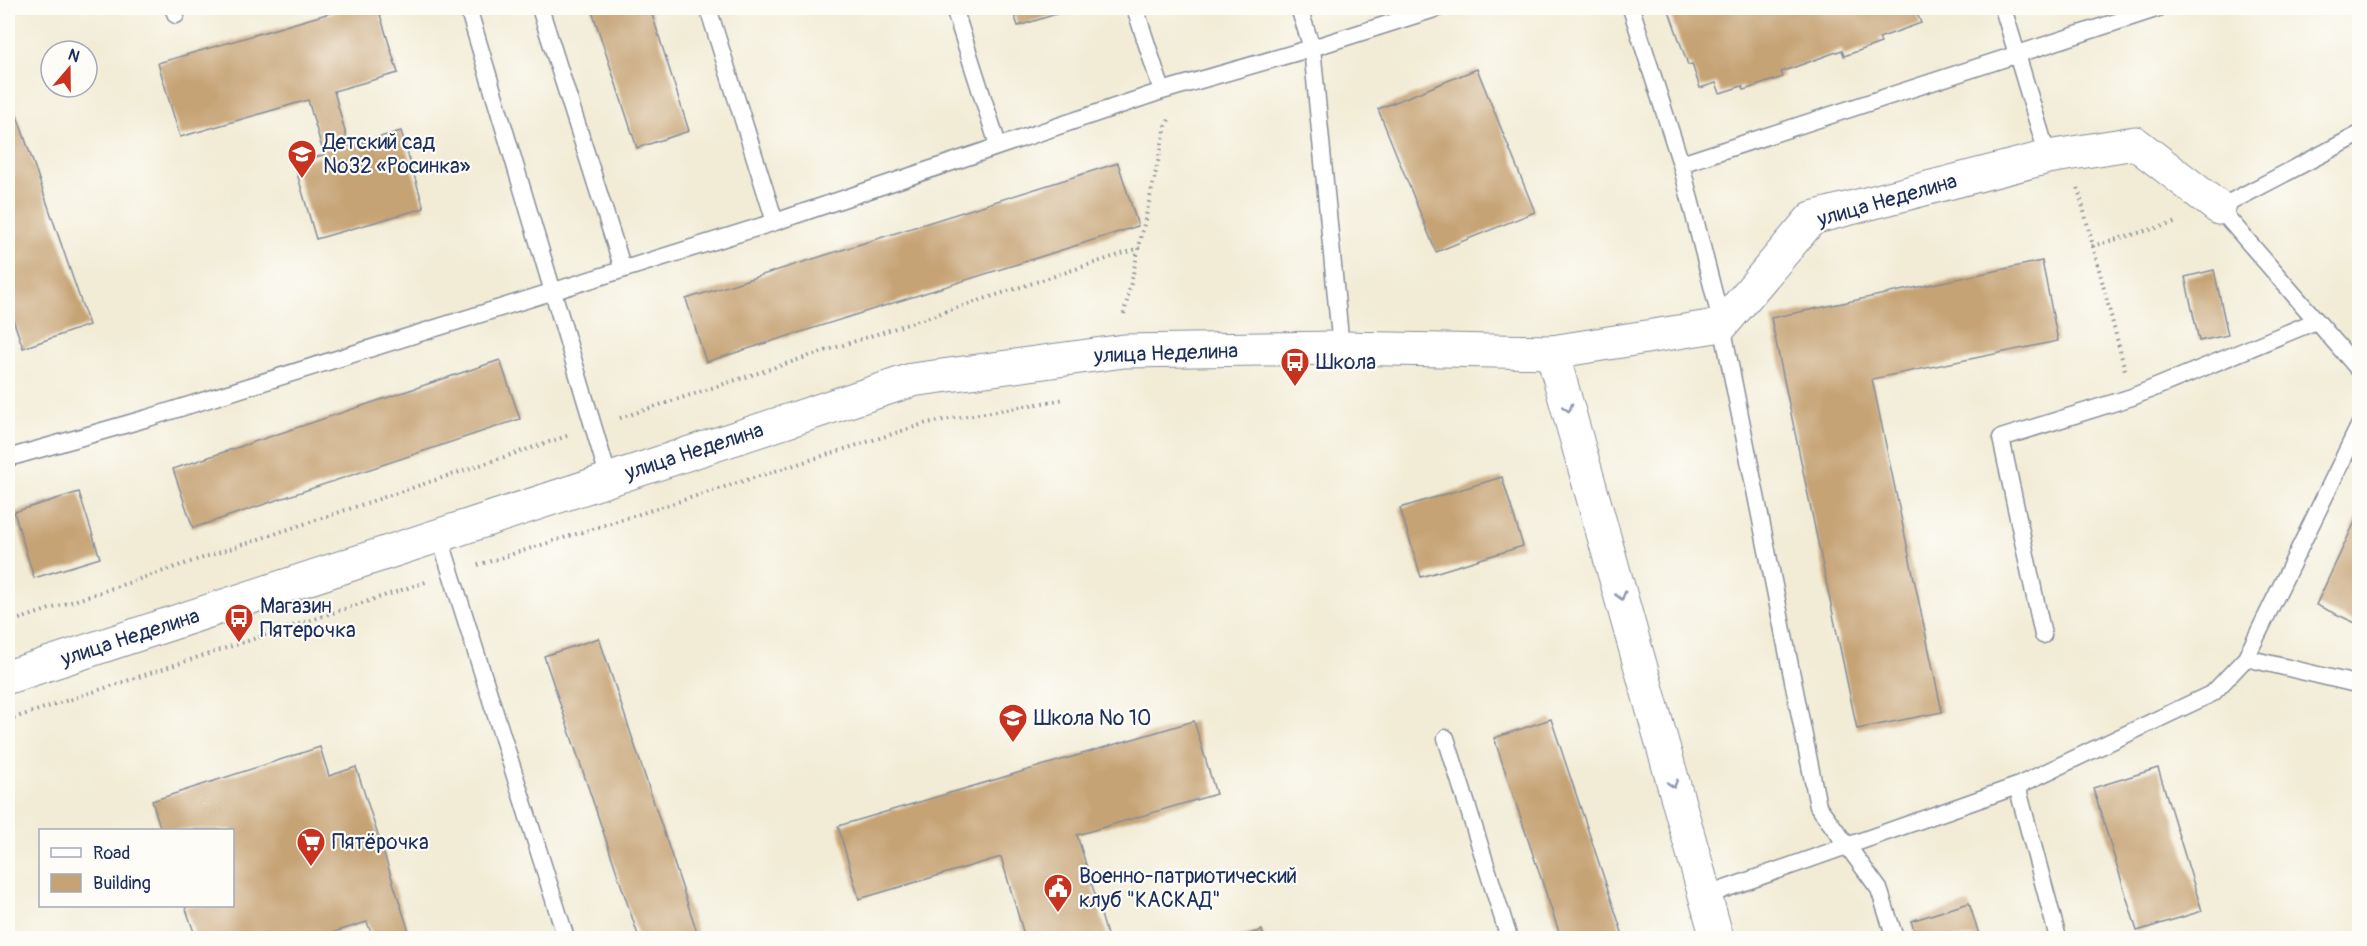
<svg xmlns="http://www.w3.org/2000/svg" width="2367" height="946" font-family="Pangolin,sans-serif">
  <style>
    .building { fill: #c6a374 }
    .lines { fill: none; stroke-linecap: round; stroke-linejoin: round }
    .service-casing { stroke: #868e9a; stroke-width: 19 }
    .minor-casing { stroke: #868e9a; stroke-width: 35 }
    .tertiary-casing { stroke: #868e9a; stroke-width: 35 }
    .path { stroke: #868e9a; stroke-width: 4; stroke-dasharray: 1.5 4.5; stroke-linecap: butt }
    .service { stroke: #fff; stroke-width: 16 }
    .minor { stroke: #fff; stroke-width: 33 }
    .tertiary { stroke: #fff; stroke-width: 33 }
    .oneway { stroke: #8d97ae }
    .labels { text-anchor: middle; stroke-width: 4.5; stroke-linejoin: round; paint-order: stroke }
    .poi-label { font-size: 21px; fill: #1b2f5e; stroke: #fdfcf7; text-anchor: start }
    .street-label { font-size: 21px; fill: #1b2f5e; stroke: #fdfcf7 }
  </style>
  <rect width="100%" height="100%" fill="#fdfcf7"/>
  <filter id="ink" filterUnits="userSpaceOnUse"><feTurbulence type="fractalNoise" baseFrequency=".0167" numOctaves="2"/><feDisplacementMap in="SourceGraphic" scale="12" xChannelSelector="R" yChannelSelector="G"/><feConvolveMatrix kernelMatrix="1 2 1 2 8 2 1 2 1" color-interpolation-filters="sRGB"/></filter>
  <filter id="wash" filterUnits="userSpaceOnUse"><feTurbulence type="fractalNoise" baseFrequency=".008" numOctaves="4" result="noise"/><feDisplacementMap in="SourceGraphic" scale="24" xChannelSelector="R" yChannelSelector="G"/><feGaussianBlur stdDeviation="1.35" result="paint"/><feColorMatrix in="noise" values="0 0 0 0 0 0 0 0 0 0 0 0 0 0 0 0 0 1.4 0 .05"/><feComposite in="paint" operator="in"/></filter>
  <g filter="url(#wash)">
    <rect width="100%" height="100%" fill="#f2ecd6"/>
    <g id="blocks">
      <path class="building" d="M347,8H378L398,73L334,91L349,146L401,131L424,208L316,239L294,163L324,155L308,100L180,137L158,63Z
        M591,8H650L689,131L637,148Z
        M1012,8H1068L1069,10L1018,26Z
        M1668,8H1924L1916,11L1921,23L1879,38L1881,43L1844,56L1842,50L1781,72L1783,77L1744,90L1742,86L1720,93L1716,83L1700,88L1692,64L1688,65Z
        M1477,69L1535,212L1436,252L1378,109Z
        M12,101L89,325L23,348L8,305V102Z
        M1118,163L1138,226L706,362L686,299Z
        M2042,261L2058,341L1872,379L1942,712L1857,729L1771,318Z
        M2214,270L2228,335L2199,341L2185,277Z
        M500,360L520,419L193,528L173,469Z
        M1502,477L1523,546L1421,577L1400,508Z
        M79,492L100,558L34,578L14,512Z
        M2360,511V625L2316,605Z
        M599,638L699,938H639L544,656Z
        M1551,719L1624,938H1561L1494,738Z
        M1194,721L1216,794L1077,835L1108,938H1025L1001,857L859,899L838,826Z
        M320,747L329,776L356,767L411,938H373L367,922L315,938H196L185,906H232V830H161L152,801Z
        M2158,768L2202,911L2137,931L2093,788Z
        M1969,903L1980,938H1917L1911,921Z
        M1262,930L1264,938H1237Z"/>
    </g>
  </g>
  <g filter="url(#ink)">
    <use href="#blocks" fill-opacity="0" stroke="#868e9a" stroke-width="1.5"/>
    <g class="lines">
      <g class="service-casing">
        <path id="service" d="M173,8L176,15
          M468,8L609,479
          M540,8L623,269
          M708,8L775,222
          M954,8L998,145
          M1135,8L1162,91
          M1299,8L1312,48L1341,348
          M1631,8L1681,164L1722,325L1818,806L1879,889L1895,938
          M2003,8L2048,157
          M2360,134L2219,208L2360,371
          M1681,164L2159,8
          M8,458L148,418L775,222L1162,91L1312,48L1438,8
          M439,535L566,938
          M2043,635L2001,438L2132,397L2316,321
          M2246,658L2360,685
          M1446,738L1509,938
          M2017,786L2058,938
          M1705,896L2017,786L2213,693L2246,658L2360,424"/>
      </g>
      <g class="minor-casing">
        <path id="minor" d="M1717,938L1552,352L1722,325L1812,218L2048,157L2135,143L2219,208"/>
      </g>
      <g class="tertiary-casing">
        <path id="tertiary" d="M8,677L912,380L1124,351L1341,348L1552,352"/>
      </g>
      <path class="path" d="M2078,188L2125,370
        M2092,246L2178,222
        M1124,314L1166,126L1170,117
        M620,418L1140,248
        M478,565L927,423L1065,399
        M8,623L567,436
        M8,720L426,582"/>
      <use href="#service" class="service"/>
      <use href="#minor" class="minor"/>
      <use href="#tertiary" class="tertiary"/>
    </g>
    <defs><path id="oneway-chevron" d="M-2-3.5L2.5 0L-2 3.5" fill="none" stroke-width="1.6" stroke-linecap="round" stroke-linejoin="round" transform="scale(1.5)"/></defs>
    <g class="oneway">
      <use href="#oneway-chevron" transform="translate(1568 408) rotate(74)"/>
      <use href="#oneway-chevron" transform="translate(1621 596) rotate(74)"/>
      <use href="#oneway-chevron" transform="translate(1673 784) rotate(74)"/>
    </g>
  </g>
  <defs>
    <g id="school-pin" transform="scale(1.5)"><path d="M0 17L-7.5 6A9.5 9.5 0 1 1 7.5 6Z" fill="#c8321e" stroke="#fdfcf7"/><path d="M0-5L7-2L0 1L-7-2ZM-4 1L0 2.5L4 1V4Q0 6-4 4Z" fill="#fff"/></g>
    <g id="bus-pin" transform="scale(1.5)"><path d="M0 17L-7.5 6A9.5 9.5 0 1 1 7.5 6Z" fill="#c8321e" stroke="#fdfcf7"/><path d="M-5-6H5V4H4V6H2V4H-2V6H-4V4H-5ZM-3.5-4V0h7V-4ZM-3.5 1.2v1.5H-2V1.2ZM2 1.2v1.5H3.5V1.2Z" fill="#fff"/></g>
    <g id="supermarket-pin" transform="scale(1.5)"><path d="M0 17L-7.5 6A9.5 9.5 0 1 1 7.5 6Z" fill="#c8321e" stroke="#fdfcf7"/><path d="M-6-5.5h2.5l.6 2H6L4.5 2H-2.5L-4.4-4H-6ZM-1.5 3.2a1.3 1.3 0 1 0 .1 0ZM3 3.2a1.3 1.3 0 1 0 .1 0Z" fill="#fff"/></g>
    <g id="civic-pin" transform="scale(1.5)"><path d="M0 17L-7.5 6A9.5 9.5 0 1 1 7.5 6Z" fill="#c8321e" stroke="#fdfcf7"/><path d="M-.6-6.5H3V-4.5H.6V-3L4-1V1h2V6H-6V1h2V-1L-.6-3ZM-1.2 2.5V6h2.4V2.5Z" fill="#fff"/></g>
  </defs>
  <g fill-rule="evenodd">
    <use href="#school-pin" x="302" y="154"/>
    <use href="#bus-pin" x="1295" y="362"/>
    <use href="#bus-pin" x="239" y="618"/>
    <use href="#school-pin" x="1013" y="718"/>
    <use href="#supermarket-pin" x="311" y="842"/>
    <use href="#civic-pin" x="1058" y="888"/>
  </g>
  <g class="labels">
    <g class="poi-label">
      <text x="323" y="149">Детский сад<tspan x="323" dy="24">№32 «Росинка»</tspan></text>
      <text x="1316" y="369">Школа</text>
      <text x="260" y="613">Магазин<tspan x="260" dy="24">Пятерочка</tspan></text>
      <text x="1034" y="725">Школа № 10</text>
      <text x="332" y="849">Пятёрочка</text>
      <text x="1079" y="883">Военно-патриотический<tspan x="1079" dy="24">клуб "КАСКАД"</tspan></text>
    </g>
    <g class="street-label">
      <text transform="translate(1887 200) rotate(-16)" y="7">улица Неделина</text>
      <text transform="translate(1166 353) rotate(-2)" y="7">улица Неделина</text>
      <text transform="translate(694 451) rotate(-18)" y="7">улица Неделина</text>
      <text transform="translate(130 637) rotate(-18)" y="7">улица Неделина</text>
    </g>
  </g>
  <rect width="2367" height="946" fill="none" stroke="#fdfcf7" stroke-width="30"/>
  <rect x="39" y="829" width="195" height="78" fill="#fdfcf7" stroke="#a3aaba" stroke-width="1.5"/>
  <rect x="51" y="848" width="30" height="9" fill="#ffffff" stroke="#a3aaba" stroke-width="1.5"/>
  <text x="93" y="859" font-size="18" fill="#1b2f5e">Road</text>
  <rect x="51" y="874" width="30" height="18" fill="#c6a374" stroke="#a3aaba" stroke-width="1.5"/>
  <text x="93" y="889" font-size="18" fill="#1b2f5e">Building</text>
  <g transform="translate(69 69) rotate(20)"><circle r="28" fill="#fdfcf7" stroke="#a3aaba" stroke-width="1.5"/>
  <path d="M0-4.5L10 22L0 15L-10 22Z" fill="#c8321e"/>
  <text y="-9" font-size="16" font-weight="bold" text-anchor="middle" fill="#1b2f5e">N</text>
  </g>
</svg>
